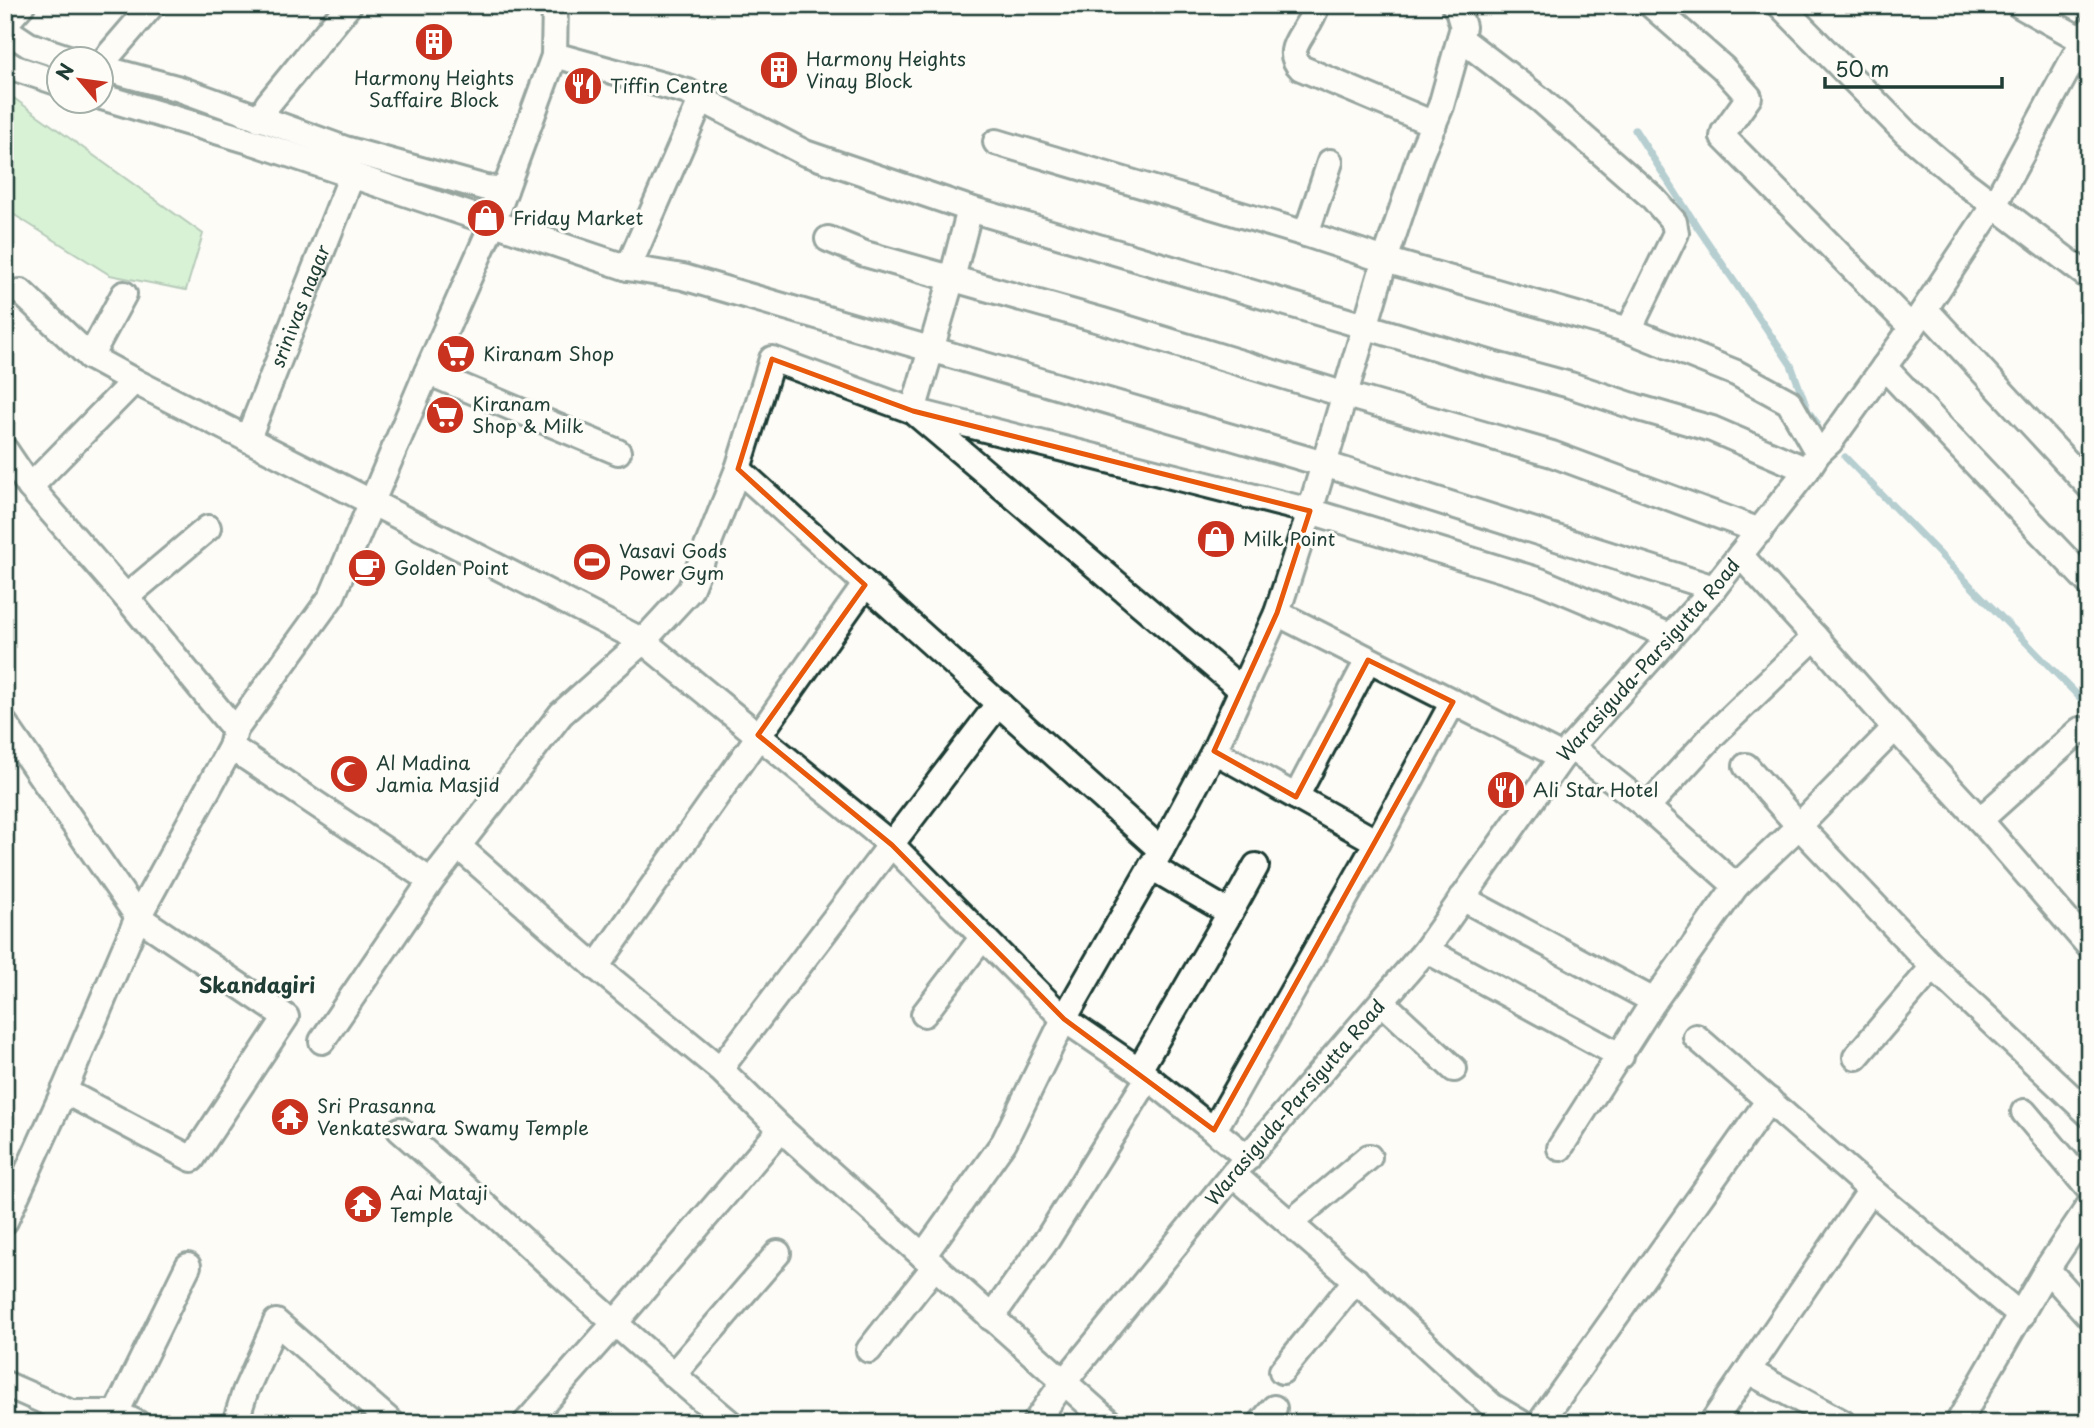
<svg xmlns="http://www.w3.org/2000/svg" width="2094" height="1428" font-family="'Playpen Sans',sans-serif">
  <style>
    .green { fill: #abe7ad; stroke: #659270; stroke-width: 2 }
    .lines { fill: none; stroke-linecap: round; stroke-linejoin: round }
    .stream { stroke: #5f98a1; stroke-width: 7 }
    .minor-casing { stroke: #1f3d34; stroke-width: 30 }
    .minor { stroke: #fdfcf7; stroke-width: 24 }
    .marked { fill: none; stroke: #e8590c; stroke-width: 5; stroke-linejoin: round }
    .labels { text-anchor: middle; stroke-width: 6; stroke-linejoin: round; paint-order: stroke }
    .poi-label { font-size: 19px; fill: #1f3d34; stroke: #fdfcf7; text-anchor: start }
    .street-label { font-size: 19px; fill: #1f3d34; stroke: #fdfcf7 }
    .neighbourhood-label { font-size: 21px; font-weight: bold; fill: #1f3d34; stroke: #fdfcf7 }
  </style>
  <rect width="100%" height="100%" fill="#fdfcf7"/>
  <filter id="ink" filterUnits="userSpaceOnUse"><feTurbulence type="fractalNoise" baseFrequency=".0143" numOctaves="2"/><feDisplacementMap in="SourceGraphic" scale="14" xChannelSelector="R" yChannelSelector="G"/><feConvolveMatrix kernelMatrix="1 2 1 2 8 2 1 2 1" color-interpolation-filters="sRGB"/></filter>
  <g filter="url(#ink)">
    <path class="green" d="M8,94L203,234L186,290L110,275L5,209V97Z"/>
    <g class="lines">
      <path class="stream" d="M1635,130L1698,228L1791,365L1808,411L1817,423
        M1845,457L2089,707"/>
      <g class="minor-casing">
        <g id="minor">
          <path d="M1317,5C1314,13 1311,20 1306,27C1298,41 1286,53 1301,68L1434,124"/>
          <path d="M1651,5L1723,68L1749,97L1724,132L1723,137L1912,328"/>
          <path d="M1780,5L1906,133L1965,183L2089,277"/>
          <path d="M2019,5L2082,40L2089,47"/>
          <path d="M5,24L22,5"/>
          <path d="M5,29L29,45L74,60"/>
          <path d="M1460,38L1541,100L1653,198L1674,222L1676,233L1629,330"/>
          <path d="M554,56L565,58L688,92L805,153L970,209L1492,364L1570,385L1636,407L1712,429L1807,470"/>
          <path d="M5,62L15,68L60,83"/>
          <path d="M102,63L152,5"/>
          <path d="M102,68L180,89L345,149L486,188L505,190"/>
          <path d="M102,97L250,141L628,268L683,277L1324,464L1714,588"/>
          <path d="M260,119L268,104L349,5"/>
          <path d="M996,142L1306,234L1385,260L1629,330L1736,373L1789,402L1818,453"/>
          <path d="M970,209L952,278L913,411L1310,511L1540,581L1670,636"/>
          <path d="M1306,234L1330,162"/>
          <path d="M828,239L865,254L1103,321L1346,395L1552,454L1760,531"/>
          <path d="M628,268L701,100"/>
          <path d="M21,292L90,357"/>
          <path d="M124,294L90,357L134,381L643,641L892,845L1064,1019L1139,1070L1248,1158"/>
          <path d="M1925,309L2089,486"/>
          <path d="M1884,367L2089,583"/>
          <path d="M427,372L618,452"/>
          <path id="s1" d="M248,438L352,175"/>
          <path d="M5,450L30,487L126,597L235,730"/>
          <path d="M738,469L1161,850"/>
          <path d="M30,487L134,381"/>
          <path d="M126,597L208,528"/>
          <path d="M1277,613L1562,757"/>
          <path d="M5,724L138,917L286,1017L192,1159L64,1091"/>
          <path d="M1895,728L1980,820L2089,946"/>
          <path d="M231,747L431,881"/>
          <path d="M1571,747L1647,807L1736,886L1799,826L1895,728L1815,637L1740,555"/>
          <path d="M1214,751L1377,842"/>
          <path d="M1746,766L1799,826L1933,967L2089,1114"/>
          <path d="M1296,797L1368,660"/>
          <path d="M1647,807L1714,734L1815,637"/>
          <path d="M1980,820L2080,730"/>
          <path d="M458,846L596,967L720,1069L781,1129L1110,1423"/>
          <path d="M1151,867L1230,913"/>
          <path d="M1462,898L1654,1001"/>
          <path d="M1426,950L1621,1056"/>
          <path d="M596,967L865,585"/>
          <path d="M1382,1002L1454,1069"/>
          <path d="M924,1014L983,937"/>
          <path d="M1696,1037L1871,1190L2021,1316"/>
          <path d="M322,1041L431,881L561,714L643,641L690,590L738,469L772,359L913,411L1242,690"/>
          <path d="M1856,1057L1933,967"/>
          <path d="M720,1069L999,703"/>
          <path d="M1139,1070L1230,913L1256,866"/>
          <path d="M2024,1112L2089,1189"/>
          <path d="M400,1130C511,1227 617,1329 730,1423"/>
          <path d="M1214,1130L1377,842L1453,702"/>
          <path d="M1560,1148L1654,1001L1736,886"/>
          <path d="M1233,1174L1363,1287L1492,1406L1521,1423"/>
          <path d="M5,1221L64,1091L138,917L231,747L235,730L332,596L427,372L493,223L554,56L555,5"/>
          <path d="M1290,1223L1369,1157"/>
          <path d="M923,1256L1004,1142L1064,1019L1161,850L1214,751L1277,613L1310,511L1385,260L1420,156L1441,106L1463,27L1458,10L1454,5"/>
          <path d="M2047,1269L2089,1316"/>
          <path d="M991,1318L1048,1238L1148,1078"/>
          <path d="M869,1350L935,1266"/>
          <path d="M1282,1371L1356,1280"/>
          <path d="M1748,1371L1843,1423"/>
          <path d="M673,1375L778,1253"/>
          <path d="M5,1384L71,1413H116L137,1423"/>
          <path d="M116,1413L188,1266"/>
          <path d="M235,1423L245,1392L276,1322L392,1423"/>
          <path d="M526,1423L615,1323L781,1129"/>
          <path id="s2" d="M1035,1423L1063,1383L1233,1174L1426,950L1562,757L1714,588L1807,470L1818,453L1830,442L1912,328L1994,205L2089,30"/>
          <path d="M1261,1423L1274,1408"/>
          <path d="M1540,1423L1769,1100"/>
          <path d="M1712,1423L1871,1190"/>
          <path d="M1958,1423L2047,1269L2089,1206"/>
        </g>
      </g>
      <use href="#minor" class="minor"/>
    </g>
  </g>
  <path d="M0 0H2094V1428H0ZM772,359L913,411L1310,511L1277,613L1214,751L1296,797L1368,660L1453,702L1214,1130L1064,1019L892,845L758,735L865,585L738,469Z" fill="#fdfcf7" fill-opacity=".55" fill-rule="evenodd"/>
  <path class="marked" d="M772,359L913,411L1310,511L1277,613L1214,751L1296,797L1368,660L1453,702L1214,1130L1064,1019L892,845L758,735L865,585L738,469Z"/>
  <defs>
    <g id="building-disc" transform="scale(2.0125)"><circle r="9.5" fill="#c8321e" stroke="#fdfcf7"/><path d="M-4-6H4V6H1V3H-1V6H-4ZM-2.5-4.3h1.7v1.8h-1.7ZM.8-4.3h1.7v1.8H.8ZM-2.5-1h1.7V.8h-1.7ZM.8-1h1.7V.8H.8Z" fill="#fff"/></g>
    <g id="restaurant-disc" transform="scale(2.0125)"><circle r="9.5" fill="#c8321e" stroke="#fdfcf7"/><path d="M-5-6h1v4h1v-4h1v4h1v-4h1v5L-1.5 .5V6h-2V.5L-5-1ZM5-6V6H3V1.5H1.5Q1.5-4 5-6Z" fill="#fff"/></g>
    <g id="shop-disc" transform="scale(2.0125)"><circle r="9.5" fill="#c8321e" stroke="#fdfcf7"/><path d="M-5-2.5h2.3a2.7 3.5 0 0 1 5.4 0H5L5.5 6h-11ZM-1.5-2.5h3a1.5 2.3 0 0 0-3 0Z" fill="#fff"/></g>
    <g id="supermarket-disc" transform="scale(2.0125)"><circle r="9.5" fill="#c8321e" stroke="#fdfcf7"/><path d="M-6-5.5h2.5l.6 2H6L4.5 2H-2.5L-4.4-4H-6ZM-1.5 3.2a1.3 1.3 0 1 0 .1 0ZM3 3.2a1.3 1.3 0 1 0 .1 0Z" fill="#fff"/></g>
    <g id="stadium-disc" transform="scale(2.0125)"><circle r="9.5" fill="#c8321e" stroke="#fdfcf7"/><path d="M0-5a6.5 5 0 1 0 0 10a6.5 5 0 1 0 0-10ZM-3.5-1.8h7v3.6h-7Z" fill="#fff"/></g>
    <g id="cafe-disc" transform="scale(2.0125)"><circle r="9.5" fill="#c8321e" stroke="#fdfcf7"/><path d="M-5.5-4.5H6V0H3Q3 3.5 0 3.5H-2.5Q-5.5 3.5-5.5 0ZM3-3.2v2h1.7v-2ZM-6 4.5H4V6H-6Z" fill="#fff"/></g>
    <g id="mosque-disc" transform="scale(2.0125)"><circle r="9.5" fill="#c8321e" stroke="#fdfcf7"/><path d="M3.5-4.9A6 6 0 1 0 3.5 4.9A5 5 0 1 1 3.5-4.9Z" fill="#fff"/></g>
    <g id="temple-disc" transform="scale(2.0125)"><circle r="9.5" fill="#c8321e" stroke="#fdfcf7"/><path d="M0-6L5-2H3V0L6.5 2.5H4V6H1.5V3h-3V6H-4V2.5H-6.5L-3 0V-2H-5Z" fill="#fff"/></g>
  </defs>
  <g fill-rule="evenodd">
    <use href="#building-disc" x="434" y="42"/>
    <use href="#building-disc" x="779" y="70"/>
    <use href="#restaurant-disc" x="583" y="86"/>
    <use href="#shop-disc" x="486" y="218"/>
    <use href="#supermarket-disc" x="456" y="354"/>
    <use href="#supermarket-disc" x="445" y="415"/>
    <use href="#shop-disc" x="1216" y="539"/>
    <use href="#stadium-disc" x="592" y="562"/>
    <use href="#cafe-disc" x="367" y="568"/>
    <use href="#mosque-disc" x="349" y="774"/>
    <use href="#restaurant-disc" x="1506" y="790"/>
    <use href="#temple-disc" x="290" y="1117"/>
    <use href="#temple-disc" x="363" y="1204"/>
  </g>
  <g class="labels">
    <g class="poi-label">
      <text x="806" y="66">Harmony Heights<tspan x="806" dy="22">Vinay Block</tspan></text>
      <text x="434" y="85" text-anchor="middle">Harmony Heights<tspan x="434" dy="22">Saffaire Block</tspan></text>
      <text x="610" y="93">Tiffin Centre</text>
      <text x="513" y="225">Friday Market</text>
      <text x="483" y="361">Kiranam Shop</text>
      <text x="472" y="411">Kiranam<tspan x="472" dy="22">Shop &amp; Milk</tspan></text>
      <text x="1243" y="546">Milk Point</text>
      <text x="619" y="558">Vasavi Gods<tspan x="619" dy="22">Power Gym</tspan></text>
      <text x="394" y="575">Golden Point</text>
      <text x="376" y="770">Al Madina<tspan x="376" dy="22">Jamia Masjid</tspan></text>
      <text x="1533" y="797">Ali Star Hotel</text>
      <text x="317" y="1113">Sri Prasanna<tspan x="317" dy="22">Venkateswara Swamy Temple</tspan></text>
      <text x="390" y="1200">Aai Mataji<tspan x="390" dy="22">Temple</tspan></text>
    </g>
    <g class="street-label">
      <text dy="7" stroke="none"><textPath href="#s1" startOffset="142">srinivas nagar</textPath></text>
      <text dy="7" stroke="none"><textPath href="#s2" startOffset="980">Warasiguda-Parsigutta Road</textPath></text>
      <text dy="7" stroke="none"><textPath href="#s2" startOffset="413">Warasiguda-Parsigutta Road</textPath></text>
    </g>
    <g class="neighbourhood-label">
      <text x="257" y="993">Skandagiri</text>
    </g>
  </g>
  <rect width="2094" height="1428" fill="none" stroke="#fdfcf7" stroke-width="28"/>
  <rect x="14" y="14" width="2066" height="1400" fill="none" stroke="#1f3d34" stroke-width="2.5" filter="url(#ink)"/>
  <g transform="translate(80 80) rotate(299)"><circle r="33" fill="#fdfcf7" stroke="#a4b0a9" stroke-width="2"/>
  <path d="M0-5L12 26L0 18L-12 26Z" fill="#c8321e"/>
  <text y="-10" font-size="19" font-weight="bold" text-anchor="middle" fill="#1f3d34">N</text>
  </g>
  <path d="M1825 77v10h177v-10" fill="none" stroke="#1f3d34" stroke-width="3.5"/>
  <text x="1835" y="77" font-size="21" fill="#1f3d34" stroke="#fdfcf7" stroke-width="5" paint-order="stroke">50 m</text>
</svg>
